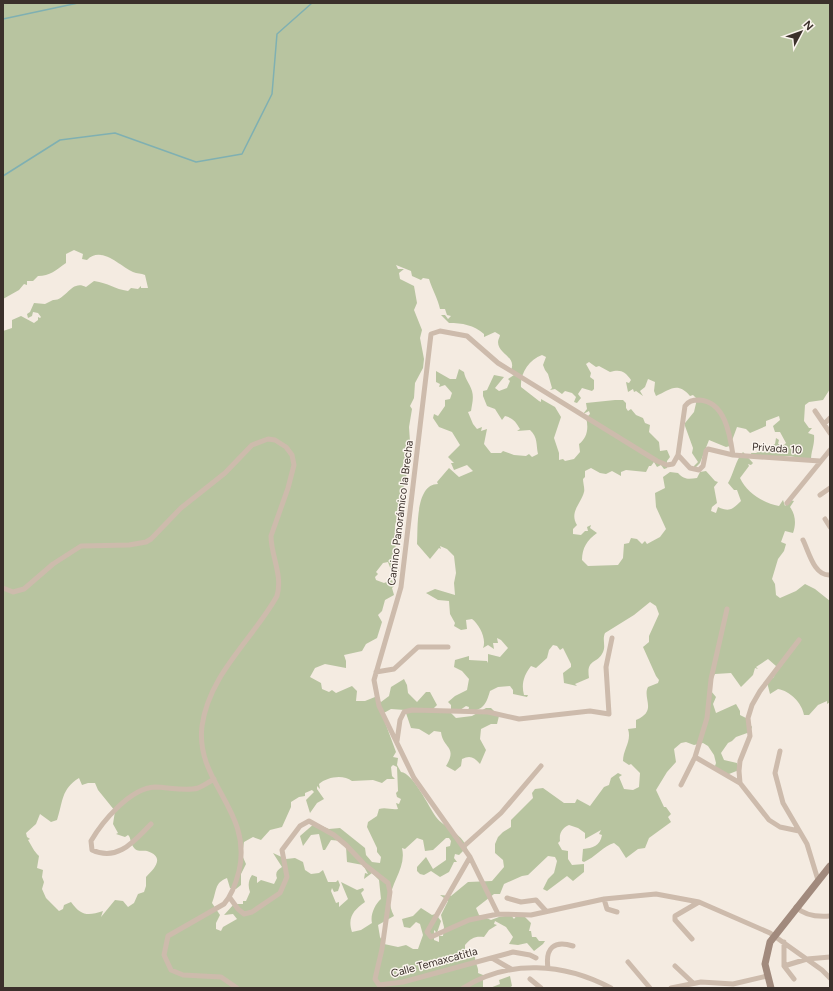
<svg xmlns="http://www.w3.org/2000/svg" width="833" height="991" font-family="Figtree,sans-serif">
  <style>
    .green { fill: #b8c4a0; fill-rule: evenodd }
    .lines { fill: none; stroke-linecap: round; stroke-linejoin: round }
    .stream { stroke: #7fb0b2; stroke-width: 1.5 }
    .street { stroke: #cdbbac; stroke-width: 5 }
    .secondary { stroke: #a18a7d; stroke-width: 7 }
    .labels { text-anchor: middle; stroke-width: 3; stroke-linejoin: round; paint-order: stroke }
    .street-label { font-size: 11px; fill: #3b302b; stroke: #fbf5ee }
  </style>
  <rect width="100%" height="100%" fill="#f4ebe1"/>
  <path class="green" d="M3,3H830V389L823,400L809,402L805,405L804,421L809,428H812L808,433L814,435C815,444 811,451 811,460C801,461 798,457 790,456L752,457L751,453H756L775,444L776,438L779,440L778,444L784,445L786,443L780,432H775L773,426L780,420L779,416L766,421V426L750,433L746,429L737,427L730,446L726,447L709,440L700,463L694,469V466L698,462L692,453L693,448L685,426V423L694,412L697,399L693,395L690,396C677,381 670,390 656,396L654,391L655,382L648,379L645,387L640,391L643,396L636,391L634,392L633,389L628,392L626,382L629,383L631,380C625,371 620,369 610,372L599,366L596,367L589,362L586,364L591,373L590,377L594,380V389L592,391L582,388L578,394L581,398L577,403L574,402L576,397L572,393L565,391L562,394L555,389L550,390L552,388L548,374L545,370L543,365L546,357L542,355C529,360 520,373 521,387L539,401L541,402V399L555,407L561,417L554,438L559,453V460L563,459L565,461L574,459L580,452L579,444C587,438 589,428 586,418L590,414L589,411L583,414L587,409L586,403L615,400H623L626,403V408L628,411L631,409L636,415L643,418L645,423L650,425L649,432L659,442L660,451L667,450L670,457L667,461V468L664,469L661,465L657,467L654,462L651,466H649L646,472L626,470L621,472V476L612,471L606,474L600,473L591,468L585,471V477L583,479C583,483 585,489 584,492C581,504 569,512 577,525L573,529V534L581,535L585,531H588L587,527L591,525L590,528L597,533C587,540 582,548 582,560L588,566L618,565L623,558L624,544L629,543L631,538L637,539L642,544L645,541L647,544L660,537L666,529L656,507L655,493L665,488L663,477L670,472L678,473C684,480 689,479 697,478L700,472L706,471L715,481L718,482L714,487L717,503L712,507L711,511L716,513L718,507C729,512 732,510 741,501L737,490H734L728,483C734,473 735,461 743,452L753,463L751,465L748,464L749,466L740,478C747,493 763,503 779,506L783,500L785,506L790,500L794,501L790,507C796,515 796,525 793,533L785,531L781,542L786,544L784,551L778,559L772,579L775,584L776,595L780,598L796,591L805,584L815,589L830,601V702L827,704V701L818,705L809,715H804C802,703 790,691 778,689L770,694L767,682L774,677L776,666L768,659L756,667L758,669L755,668L753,675L741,687L731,673L715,674L712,679L711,691L716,697L713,704L716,713L736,704L740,711V715L746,718L752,727L750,732L736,737L732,741L728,743L721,753L724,760L737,763L739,770L724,776L715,766L716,763L714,755L708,746L703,743L694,745L686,742L681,743L674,749L676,762L667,772L656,790L664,807H666L671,814L668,817L671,822L649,838L645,848L638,849L626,858L619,847L614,843C605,845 594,858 584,862L582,861L583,849C593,848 600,846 602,835L599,834L601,830L585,839V833L578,828L569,825C562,828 559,833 560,841L558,843L562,850L568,851V859L572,865L584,864V872L573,881L567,876L547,891L543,889L548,879L554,873L557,861L555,857L548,856L528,875L522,876L504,884L500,894H494L476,908L479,915L491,920L499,917L511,915L514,919L517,915L524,916L531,923L529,931H531L532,937H536L539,941H545L543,944L534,951L527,943L518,945L509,944L513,937L506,927L495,921L494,924L497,925L489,930L484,937C475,936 471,938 465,945V950L475,957C475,964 479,967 478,973L483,975V987L487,988H3V331L12,328V320L21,316L34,323L38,320V317L40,318L41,317L38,313L33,312L32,316L28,318L27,314L30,312L34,303L45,304L53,300C66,301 71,279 86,287L94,281C109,283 114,289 128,291L131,288L138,289L141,286V288H148L145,275C141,273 137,274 133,272C120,266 101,245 87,260L82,259L83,254L74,250L66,254V263C56,270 50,276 38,276L33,281H27V285L24,284L19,290L3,299ZM396,265L411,271L412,276L421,280L423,278L429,279C432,289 438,299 440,309H445L447,315L451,316L448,319L445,315H441L449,323C462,323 474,325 484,334V337L495,332L500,335C500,337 498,339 498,342C498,354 517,357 511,370L514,375L508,379L510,381L507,388L499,391L495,388L504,377L494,375L487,390L483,391V396L487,406L495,409L502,420L505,416C513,418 516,422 520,429L517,431L530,430C538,437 536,445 538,454L532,457L529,454L526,456L514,455L503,451L501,453H491L484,444L487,429L481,431L482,427L477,429L473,424L468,412L471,411C472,404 474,398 472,391C470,384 465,379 464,372L459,369L456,379H450L436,371V382L440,384L439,387L445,385L452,393L450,399L445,400V406L438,416L434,414L433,418L439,427L452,432L460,445L448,457L454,463H451L454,470L467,465L473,471L459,477L449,468L437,482L438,484C415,484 418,529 417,544L430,559L439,548L441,549L440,546L447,549L454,556L456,573L454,583L455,595L435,589L426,593L438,600L449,601L450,614L455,623L454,626L461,630L467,629L466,620L472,619C479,624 487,639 483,648L488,645L494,649L493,643H498L497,638L501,640L508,648L500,657L488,654V663L487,661L469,660V656L455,660L454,667L462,671L469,679L467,690L455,696L448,702L451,705V709L460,710L466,706L469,707L468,712C483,710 486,705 490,691L498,687L510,686L513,690V694L527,697L528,695H524C521,684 524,675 531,666L536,668L547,658L549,650L553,645L557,646L560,650L563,648L571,664V667L563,673L564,683L577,686L575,684L589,678C586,658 597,665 603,652C606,646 602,640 605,633L634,615L650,602L656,606L659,614L649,636V642L643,647L656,676L659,680L658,683L648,687C642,698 658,711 636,720V728L628,729C632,741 623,749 623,761L629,765L631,764L640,773L639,787L633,790L624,789L619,777L622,775L618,773L611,778L609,785L604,787L590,806L577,799L575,803H564L543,788L535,789L532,793L533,798L511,820V827L503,832L498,837L495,844V853L503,860L504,867L492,881L468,882L451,896L440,895L448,901L441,915L444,927L443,936H439V942L434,940V930L437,933L441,921L438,917L434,919L435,914L432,915L421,908L413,916L402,919L404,927L410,928L416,922L420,924L423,935L418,949H413L406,945L398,947L384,944L380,937L378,925L394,916C380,890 408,873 402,848L405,849L417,838L423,840L425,851L433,850L446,838H449L451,841L450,846L446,847V860L433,869L426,857L417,867V871L420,874L424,875L431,871L440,877L449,872L454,862H457L454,858L455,854L459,855L464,850L468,852C465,834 444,828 436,817C429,807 413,773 401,772L397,765L398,758L393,757L396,752L382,714L391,709L405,710L411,728L419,729L429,735L434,731L441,732C443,749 458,746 446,766L455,771L461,766L462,759C470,755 474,757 480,764L486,750L480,739L481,729L491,724H497L499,716L491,708H486L472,716L456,718L450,712L437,713L433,709L437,705L430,692H426L417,702L408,693L407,685L404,679L391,687L389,696L381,702L375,697L365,701H356L357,691L352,686L336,693L332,690L329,692L322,689L321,683L310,677L315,668L325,664L346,668V661L344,655L362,651L366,644L377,638L382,622L378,615L382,611L385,600L394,595L392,588L394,586L392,580L384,583L376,580L375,577L378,574L376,572L383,563L388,562L391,570L399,571L396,565L395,526L404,497L403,490L408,468L407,457L410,442L409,427L412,409L410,406L414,398L415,383L423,368L424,359L420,338L422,330L414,310L417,303L414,286L400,279L399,273L404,269H398ZM393,765L397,767L398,791L396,793L397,797L401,799L399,804L396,803L398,809C391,810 386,807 379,809L377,816L368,822L367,827L377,848V852L381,857L380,863L372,862L366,855L365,848L340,828L329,829L315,823L300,836L303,846L311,835L319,834L323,850H325L331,840L342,841L346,847L347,862L363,865L368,874L365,873L364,879L372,873L379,880L381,899C375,904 370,915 372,923L361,930L352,932C347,917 354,910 365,902L361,893L364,890L363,888L357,890L341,882L348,899L339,907V902L336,903L331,891L332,888L334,892L338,891L340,885L338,880L336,882H328L323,870L319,873L311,874L305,870L303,862L295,858L286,859L273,853L282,867C277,870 275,873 277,878L274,884L261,880L257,883V877L252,875C248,881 248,886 250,892L246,901H243V904H234L224,915L233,914L237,919L223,927L221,931L216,929V923L220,915L212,903C217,891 214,883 227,878L230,888L236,889L241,885V874L246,864L242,855L244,842L253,837L261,840L270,830L282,827L291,807V802L299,797L305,796V793L312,790L314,792L306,800L310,813L317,803L324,799L317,789V786L320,789L319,784C327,777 343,774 352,781L373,780L382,783L387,779H395L392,776L391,767ZM79,778L82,785L88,783H95L98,790L115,811L113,824L118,833L116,834L125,837L128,835C131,837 130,844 135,849C139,852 143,850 147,851C166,857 154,869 146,877V886L144,892L138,894L134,903L128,907L123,901L115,900L101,917L103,911C88,916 81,916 71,902L64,905L63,909L59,911L46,898L42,889L44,882L42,877L43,870L37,868L39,856C33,850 33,848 28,840L30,839L27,837L26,833L36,824L40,814L51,822L57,820C63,802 61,789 79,778Z
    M510,976L512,986L509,988H490L500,984L499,980Z"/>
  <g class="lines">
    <path class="stream" d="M3,19L78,3
      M3,176L60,140L115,133L196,162L242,154L272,94L277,34L312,3"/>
    <path class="street" d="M815,411L830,433
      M824,424L830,418
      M678,455L690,468L699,470L703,466L706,451L708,449L733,455L820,461
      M820,495L830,488
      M787,503L830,450
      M825,519L830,527
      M803,540C809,552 814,576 830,575
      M3,588L13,592L24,589L53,564L81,546L129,545L146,542L151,539L181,508L225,473L252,445L268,439L275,440L286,447L292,455L294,465L288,488L271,536C271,556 283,575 277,596C253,639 209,674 202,726C195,783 253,810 239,871C236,883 232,895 224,904L168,936L164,955L171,970L183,975L221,977L237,988
      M799,640L760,691L752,705L748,718L750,736L740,761L739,771L740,783L769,820L780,827L799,831
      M376,672L394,669L418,647H448
      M397,741L400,720L404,712L412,710L488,712L519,719L590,711L609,714L606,667L612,638
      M780,751L775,773L783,803L807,844L818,880
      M695,757L740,783
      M681,785L695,757L707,718L711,679L727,609
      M151,824C134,841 118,862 92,850L91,841C102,822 130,788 155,787C168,787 185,792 198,788C203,786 209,782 214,779
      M463,847L501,813L541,766
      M470,857L427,932L431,937L469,920L498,914L531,915L604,899L656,894L699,902L770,933L822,970L830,978
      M230,898L238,909L244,914L252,912L280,893L287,877L282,850L300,826L309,821L334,835L346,845L365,865L388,883L390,892L382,949L375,979L379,985L403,982L513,952L530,955L536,958
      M507,898L521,902L536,900L546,911
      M604,899L607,909L617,912
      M796,907C805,916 818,917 830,916
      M498,914L470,857L414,778L379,706L374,680L401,587L431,334L440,331L467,336L498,363L657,461L667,465L673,464L678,455L685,406C689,401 692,400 699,400C725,401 730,435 733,455
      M692,939L675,920V916L699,902
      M784,942V966L794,979
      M492,958L511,969
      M628,962L650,988
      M675,966L692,982
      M784,966L807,959L830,957
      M548,968C545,948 554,940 573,946
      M530,979L541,988
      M463,988C509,959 564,963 611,988
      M671,988L701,982L733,984L767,976"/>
    <path class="secondary" d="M771,988L765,964L770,942L830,866"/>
  </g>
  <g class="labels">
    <g class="street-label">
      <text transform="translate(777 448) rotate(4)" y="4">Privada 10</text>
      <text transform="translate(400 513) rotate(-83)" y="4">Camino Panorámico la Brecha</text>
      <text transform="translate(434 962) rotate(-15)" y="4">Calle Temaxcatitla</text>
    </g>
  </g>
  <rect width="833" height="991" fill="none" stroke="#3b302b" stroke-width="8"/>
  <g transform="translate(801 32) rotate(49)" stroke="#fbf5ee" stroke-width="3" paint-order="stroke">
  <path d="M0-3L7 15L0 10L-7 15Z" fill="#3b302b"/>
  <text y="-6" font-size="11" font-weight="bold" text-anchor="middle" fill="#3b302b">N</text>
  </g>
</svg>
